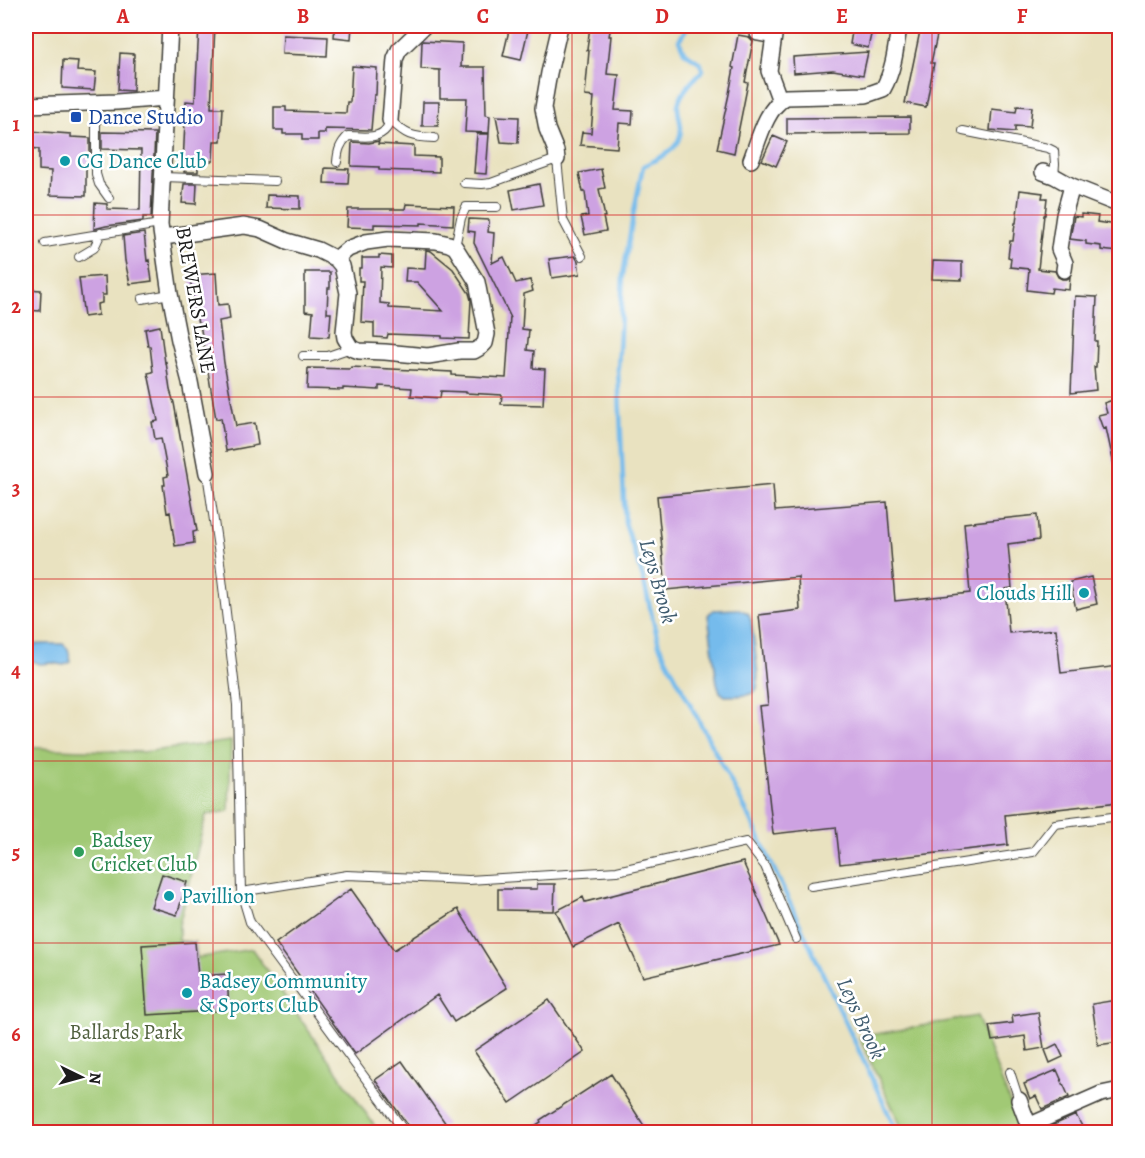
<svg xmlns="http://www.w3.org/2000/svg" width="1145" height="1158" font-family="Alegreya,serif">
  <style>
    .green { fill: #a1c974; stroke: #5e7248; stroke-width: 1.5 }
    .water { fill: #75bbec; stroke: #486c84; stroke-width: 1.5 }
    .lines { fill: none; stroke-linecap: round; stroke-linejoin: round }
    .stream { stroke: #75bbec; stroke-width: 4.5 }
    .building { fill: #cda2e2 }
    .lane-casing { stroke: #3b3a35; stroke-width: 10 }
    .street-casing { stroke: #3b3a35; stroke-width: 18 }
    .lane { stroke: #fff; stroke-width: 8 }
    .street { stroke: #fff; stroke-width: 15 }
    .grid { fill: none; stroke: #d62828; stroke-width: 1.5; stroke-opacity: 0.55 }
    .transit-dot { fill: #1a4fb4; stroke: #fff; stroke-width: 2 }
    .culture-dot { fill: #0f9aa8; stroke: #fff; stroke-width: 2 }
    .leisure-dot { fill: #2e9e5b; stroke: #fff; stroke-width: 2 }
    .labels { text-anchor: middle; stroke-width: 5; stroke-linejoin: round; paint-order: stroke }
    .transit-label { font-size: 21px; fill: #164399; stroke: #fff; text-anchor: start }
    .culture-label { font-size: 21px; fill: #0d838f; stroke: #fff; text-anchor: start }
    .street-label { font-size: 21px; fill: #1c1c1c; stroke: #fff }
    .leisure-label { font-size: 21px; fill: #27864d; stroke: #fff; text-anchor: start }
    .park-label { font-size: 21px; fill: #51613f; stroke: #fff }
    .water-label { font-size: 22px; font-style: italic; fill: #405c6f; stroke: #fff }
    .neatline { fill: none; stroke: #d62828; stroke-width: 2 }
    .grid-label { font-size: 20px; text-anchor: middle; font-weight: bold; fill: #d62828 }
  </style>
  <rect width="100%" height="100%" fill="#fff"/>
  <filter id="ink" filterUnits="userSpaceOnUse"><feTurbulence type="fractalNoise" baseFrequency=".0167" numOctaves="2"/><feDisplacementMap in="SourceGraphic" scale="12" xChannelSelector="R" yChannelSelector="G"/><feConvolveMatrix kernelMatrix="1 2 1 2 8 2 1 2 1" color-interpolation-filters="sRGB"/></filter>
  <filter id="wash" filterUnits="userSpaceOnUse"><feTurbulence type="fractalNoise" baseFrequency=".008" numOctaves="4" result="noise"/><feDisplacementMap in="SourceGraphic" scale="24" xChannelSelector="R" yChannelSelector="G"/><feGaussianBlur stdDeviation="1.35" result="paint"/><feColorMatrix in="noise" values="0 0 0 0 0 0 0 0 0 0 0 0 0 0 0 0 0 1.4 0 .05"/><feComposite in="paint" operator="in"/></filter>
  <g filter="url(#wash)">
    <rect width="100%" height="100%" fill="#e9e2c0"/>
    <path class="green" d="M231,741L229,811L206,815L179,925V941L195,942L197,958L252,949L379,1132H26V747L53,749L143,752Z
      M977,1016L1021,1132H904L859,1037Z"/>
    <path class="water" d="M739,609L748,613L751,620C752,631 762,684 756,690C750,698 733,695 725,696L720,692L717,683L708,615L713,610Z
      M44,644H63L68,649L71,662L64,665L52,663L40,664L33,661H26V645Z"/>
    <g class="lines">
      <path class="stream" d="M688,26L679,40L684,52L699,62L703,70C694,79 680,93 678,105C677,112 681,121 681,128C681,150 660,158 643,166L633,216L623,275L618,369L625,523L643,578L659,645L751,820L897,1132"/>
    </g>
    <g id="blocks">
      <path class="building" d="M199,26H215L211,108H223L221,141H214L213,161H205V165H198V172H184L185,164H183L186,101L195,102Z
        M335,26H352L351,39L334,37Z
        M510,26H529L521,60L503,56Z
        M590,26H611L609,36H611L607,74L619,75L615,110L633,111L632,124L619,123L617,148L580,145L582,132L591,133L594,97L585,96L589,51L587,50Z
        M853,26H873L868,48L850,44Z
        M921,26H939L931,63H934L926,107L905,103Z
        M283,35L328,37L327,56L282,54Z
        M738,35L749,37L753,41L745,82L748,83L734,153L717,149L729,94L734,68L732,67Z
        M422,41L462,43L461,67H485L486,115L490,116L489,133L465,132L467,98H440V70L421,69Z
        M868,52L863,75L833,70L794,73L793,57Z
        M120,53L134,54L133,91L118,90Z
        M63,60L78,61L77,71L96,72L94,90L62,88Z
        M352,66L377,68L376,95H374L371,130L325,129V133H318V140H302V134H283V130H274V107H286V111L346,113L347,102H350Z
        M423,102H439L438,126H422Z
        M1017,106L1032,107L1030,127L1015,126V132L990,130L992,109L1016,112Z
        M496,116L519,117L518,143L501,142Z
        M910,117V133L787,134V118Z
        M29,131L71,134V137L90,138V164H86V196L50,195L51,171L39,170V149L29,148Z
        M102,132L155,133L151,217H143V221L106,226L94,229L95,203L107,204V209L140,210L141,150L102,149Z
        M477,134H489L486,174L474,173Z
        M773,136L787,142L776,166L762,160Z
        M379,141L378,144L414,146V156L439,157V172L379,170V167L351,166L352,142L369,143Z
        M325,168L349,169L348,184L324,183Z
        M601,169L605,188L599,189L605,217H603L606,231L585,235L581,217L588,216L585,192H583L579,173Z
        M184,184H197L196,204L182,203Z
        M539,184L543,205L514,210L510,190Z
        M1020,190L1043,193L1042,198H1047L1045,215H1044L1038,269L1055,271L1058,277L1062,279H1067L1070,277L1069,290L1052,288L1051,293L1027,290L1029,269L1010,267L1011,258L1008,257L1010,241H1013L1015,223H1016Z
        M267,195L300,196V209L266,208Z
        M406,204L454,206L453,225L421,223V225L374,224V228L347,227L348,209H405Z
        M1081,214L1098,216L1097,222L1117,225V229H1119V252L1101,250V246L1086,244V241L1070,239L1074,216L1081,217Z
        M469,219L489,220L488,232L494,233L492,263L504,257L516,283L530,280L533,291L524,294L522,329L529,330L527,350L534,351L533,368L545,369L543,405L501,404L502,395L466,393V392L441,391L440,398L411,396L412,388L379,386V390L343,388V390L307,389L308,368L350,369L351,367L452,372V375L506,378L510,317L511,318L474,243L475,232L468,231Z
        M144,233L147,261L149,260L152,281L130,284L125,261L123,236Z
        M426,250L431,251L453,269L469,293L471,300L469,339L442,338V336L388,334L387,338L374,337V323L361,322L363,281H359V268H362V258H379V255L392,256V268L381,267L380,303L389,304V308L443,311L417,282H405L406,268L425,269Z
        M575,256L578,261L580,274L552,278L549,259Z
        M933,261L962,262V280L932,279Z
        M305,272H330V288H328L327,313H331L329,337L311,336L313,312L305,311Z
        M216,273L218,305L228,304L230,319L219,321L224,363L236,426L255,423L258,445L226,451L221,418L216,419L200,324H198L192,293L190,275Z
        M105,276L106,295H102V303L97,304L98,315L84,317L79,278Z
        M26,289L41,290L40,311L26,310Z
        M1075,296L1097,297L1095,341H1097L1096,367H1094L1096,390L1071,393Z
        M160,326L165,363L166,362L170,390L174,403L197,531L193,532L194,543L175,546L170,512L167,513L163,485H165L164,477L168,476L161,438L155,439L152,422L158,421L148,373L153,372L150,346H148L145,329Z
        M1116,399L1119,409V464L1114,465L1106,428L1103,429L1098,415L1107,413L1104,403Z
        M773,485L775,511L887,502L895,601L970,593L964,523L1037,515L1039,540L1008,544L1012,588L1005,589L1009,633L1056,629L1061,673L1119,666V802L1005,815L1008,845L840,864L836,827L773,834L759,706L768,705L759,615L800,610L798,577L666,590L657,496Z
        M1091,577L1097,604L1076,609L1070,582Z
        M743,862L779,945L643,977L619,924L573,947L556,911L583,897L585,902Z
        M162,874L187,882L177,915L151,907Z
        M537,884H555L554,911L498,910V889H537Z
        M351,889L394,950L458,909L507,988L454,1022L437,995L355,1054L276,943Z
        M195,942L198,976L227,974L229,1010L147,1015L142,945Z
        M549,1000L585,1052L510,1103L474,1051Z
        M1116,1000L1119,1023V1042L1098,1045L1092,1004Z
        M1038,1012L1044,1048L1027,1051L1025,1036L992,1041L989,1026L1013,1023L1012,1016Z
        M1057,1044L1063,1057L1050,1063L1045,1050Z
        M402,1061L446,1124L433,1132H411L410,1128L375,1080Z
        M1057,1070L1069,1097L1042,1109L1036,1096L1030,1099L1024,1084Z
        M611,1074L648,1132H525L541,1122L540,1120Z
        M1076,1115L1085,1132H1051L1049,1127Z"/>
    </g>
  </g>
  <g filter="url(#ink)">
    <use href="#blocks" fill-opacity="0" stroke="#3b3a35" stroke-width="1.5"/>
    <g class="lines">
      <g class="lane-casing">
        <path id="lane" d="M96,102V174L99,184L109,198
          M963,131L1048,148L1054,151L1055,164L1054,176
          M337,162C338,150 340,144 348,136C360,136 378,140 386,129C388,127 389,123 390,120C406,135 411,137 434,138
          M163,177L275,181
          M464,183L482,184L491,183L557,159L563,220L582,256
          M45,243L160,224
          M455,247L461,218L466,207H497
          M79,257L94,248L101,233
          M142,299L170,294
          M303,356H328L351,348
          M207,473L220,562L237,705L241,892L250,922L405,1132
          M811,886L1033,852L1055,824L1120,816
          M241,892L347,875L469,880L617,871L746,842L765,866L796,939
          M1010,1072L1019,1100"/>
      </g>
      <g class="street-casing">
        <path id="street" d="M170,26L160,224L170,294L179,340L190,382L207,473
          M760,26L758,33L774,36L769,71L780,101
          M26,105L117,102L166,98
          M390,120L395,59L399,50L424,26
          M557,159L556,151L547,129L543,108L549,73L560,26
          M751,160C759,139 766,108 786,97L866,95L883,89C894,70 896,47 899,26
          M1043,172L1054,176L1072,186L1120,205
          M163,237L244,226L260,229L287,241L318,250L336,259L342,266L348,293L344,332L345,338L351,348L359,351L385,352L428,356L459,351H474L481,347L485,343L487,334L477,282L455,247L449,244L436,241L388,239L366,242L348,249L336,259
          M1064,270L1065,263L1059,249L1064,215L1072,186
          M1019,1100L1031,1132
          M1028,1126L1101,1094L1120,1090"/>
      </g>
      <use href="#lane" class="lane"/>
      <use href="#street" class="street"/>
    </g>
  </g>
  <path class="grid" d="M213,26V1132M393,26V1132M572,26V1132M752,26V1132M932,26V1132M26,215H1120M26,397H1120M26,579H1120M26,761H1120M26,943H1120"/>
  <rect class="transit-dot" x="70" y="111" width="12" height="12" rx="3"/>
  <g class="culture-dot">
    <circle cx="65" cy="161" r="6"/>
    <circle cx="1084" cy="593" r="6"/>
    <circle cx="169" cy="896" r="6"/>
    <circle cx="187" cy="993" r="6"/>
  </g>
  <circle class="leisure-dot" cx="79" cy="852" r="6"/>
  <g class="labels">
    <g class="transit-label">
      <text x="88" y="124">Dance Studio</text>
    </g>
    <g class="culture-label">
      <text x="77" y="168">CG Dance Club</text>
      <text x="1072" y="600" text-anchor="end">Clouds Hill</text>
      <text x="181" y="903">Pavillion</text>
      <text x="199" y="988">Badsey Community<tspan x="199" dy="24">&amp; Sports Club</tspan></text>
    </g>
    <g class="street-label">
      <text transform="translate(196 300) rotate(80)" y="7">BREWERS LANE</text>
    </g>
    <g class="leisure-label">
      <text x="91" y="847">Badsey<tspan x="91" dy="24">Cricket Club</tspan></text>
    </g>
    <g class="park-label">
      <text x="126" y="1039">Ballards Park</text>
    </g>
    <g class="water-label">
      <text transform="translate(659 581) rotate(74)" y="8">Leys Brook</text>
      <text transform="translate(862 1018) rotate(65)" y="8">Leys Brook</text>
    </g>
  </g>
  <rect width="1145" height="1158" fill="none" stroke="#fff" stroke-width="66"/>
  <g transform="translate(81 1077) rotate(95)" stroke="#ffffff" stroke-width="4.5" paint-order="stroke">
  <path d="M0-4.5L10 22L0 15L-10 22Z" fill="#1c1c1c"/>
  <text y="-9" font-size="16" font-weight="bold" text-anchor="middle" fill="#1c1c1c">N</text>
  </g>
  <rect x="33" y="33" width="1079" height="1092" class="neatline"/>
  <g class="grid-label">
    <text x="123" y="23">A</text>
    <text x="303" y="23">B</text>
    <text x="483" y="23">C</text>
    <text x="662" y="23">D</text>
    <text x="842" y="23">E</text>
    <text x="1022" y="23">F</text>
    <text x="16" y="131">1</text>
    <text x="16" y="313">2</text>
    <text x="16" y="495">3</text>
    <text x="16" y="677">4</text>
    <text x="16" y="859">5</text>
    <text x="16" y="1041">6</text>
  </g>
</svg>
